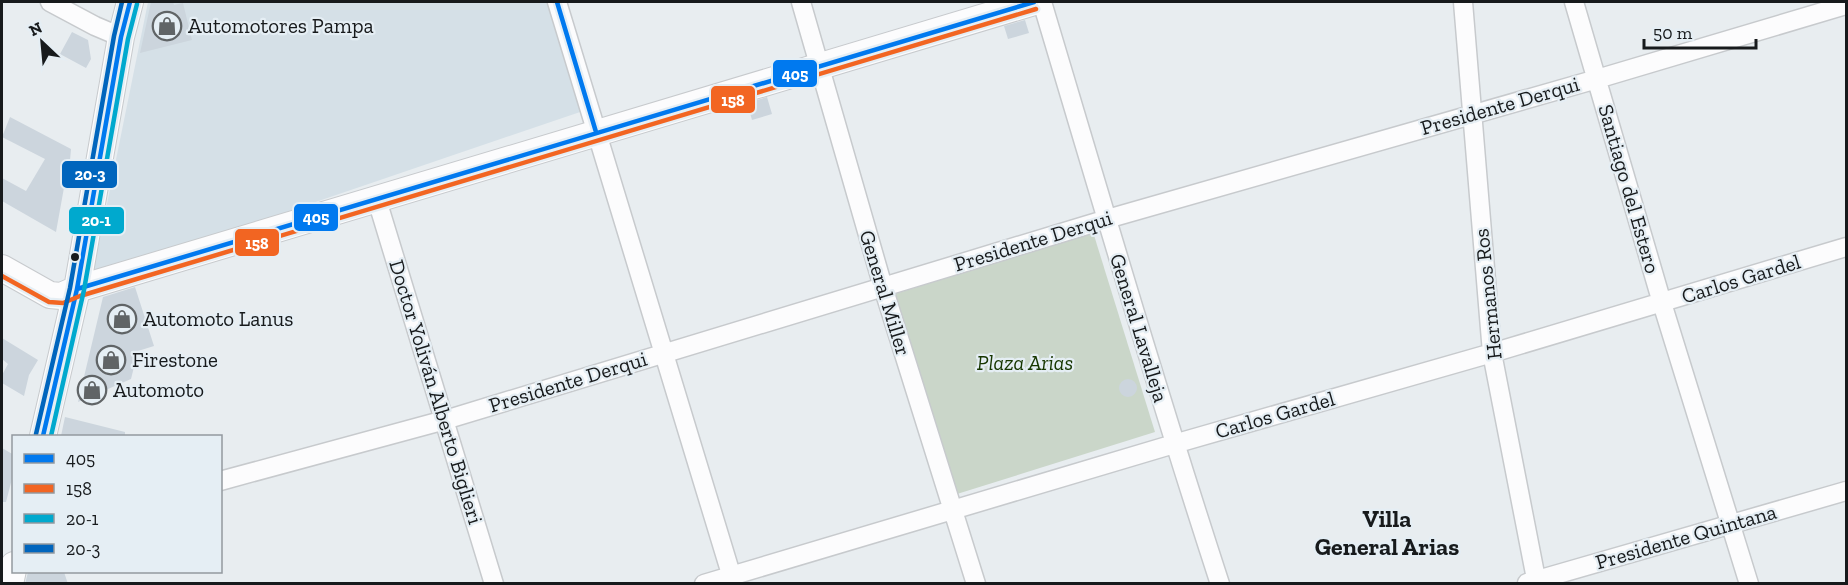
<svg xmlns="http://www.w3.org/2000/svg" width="1848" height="585" font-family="'Zilla Slab',serif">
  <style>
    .built { fill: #d5e0e7 }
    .green { fill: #cad6c9 }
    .building { fill: #ccd5dd }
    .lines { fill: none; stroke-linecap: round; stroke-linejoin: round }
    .minor-casing { stroke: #c7cacd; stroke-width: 21 }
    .secondary-casing { stroke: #c7cacd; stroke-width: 28 }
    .minor { stroke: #fcfcfd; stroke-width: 18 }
    .secondary { stroke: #fcfcfd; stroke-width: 26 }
    .bus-1-casing { stroke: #e5eef4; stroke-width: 9 }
    .bus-2-casing { stroke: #e5eef4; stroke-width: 9 }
    .bus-3-casing { stroke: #e5eef4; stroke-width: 9 }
    .bus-4-casing { stroke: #e5eef4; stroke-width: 9 }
    .bus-1 { stroke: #0079ef; stroke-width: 4.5 }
    .bus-2 { stroke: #f26522; stroke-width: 4.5 }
    .bus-3 { stroke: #00a9ce; stroke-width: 4.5 }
    .bus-4 { stroke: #0065bd; stroke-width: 4.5 }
    .bus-dot { fill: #171a1c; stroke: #e5eef4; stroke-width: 2 }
    .labels { text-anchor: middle; stroke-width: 4.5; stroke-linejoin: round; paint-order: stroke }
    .poi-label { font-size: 21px; fill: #171a1c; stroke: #e5eef4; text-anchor: start }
    .street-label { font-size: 21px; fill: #171a1c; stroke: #e5eef4 }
    .park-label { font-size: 21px; font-style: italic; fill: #173700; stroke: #e5eef4 }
    .quarter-label { font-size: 24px; font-weight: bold; fill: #171a1c; stroke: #e5eef4 }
    .line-badge { stroke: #e5eef4; stroke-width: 2 }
    .badge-label { font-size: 16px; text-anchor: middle; font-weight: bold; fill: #fff }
  </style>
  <rect width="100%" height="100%" fill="#e8edf0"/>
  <path class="built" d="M148,2H552L586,110L92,278Z"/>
  <path class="green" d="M1093,232L1155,432L957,494L895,294Z"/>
  <path class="building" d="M151,2H173L174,5L183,3L192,40L140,53Z
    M1025,20L1029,33L1008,39L1004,26Z
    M72,32L88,40L91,59L86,68L60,54Z
    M767,97L772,114L752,120L747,103Z
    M10,117L71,149L69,172L67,171L56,232L2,201V178L26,191L45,159L2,137Z
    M135,287L154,346L138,351L131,379L78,402L103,297Z
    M2,338L38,360L29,375L24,396L2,383V375L8,364L2,359Z
    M1119 388a9 9 0 1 1 18 0a9 9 0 1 1-18 0Z
    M65,417L125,432V436H61Z
    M2,448L14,455V471L6,502H2Z
    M28,572H64L68,584H25Z"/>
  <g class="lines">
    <g class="minor-casing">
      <path id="minor" d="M50,2L95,26L121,37
        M557,2L734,584
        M801,2L883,287L976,584
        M1042,2C1100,196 1157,391 1220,584
        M1463,2L1492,353L1537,584
        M1574,2L1662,303L1749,584
        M377,200L494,584
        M220,481L445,420L1107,219L1597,79L1846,5
        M1527,583L1846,491
        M704,584L1174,444L1492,353L1846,247"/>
    </g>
    <g class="secondary-casing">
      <path id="secondary" d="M2,268L50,295L61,296L77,289C397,194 715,96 1034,2
        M43,436L77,289L121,37L130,2
        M10,584L14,565"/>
    </g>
    <use href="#minor" class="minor"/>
    <use href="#secondary" class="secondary"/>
    <g class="bus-1-casing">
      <path id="bus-1" d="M557,2L596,132
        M77,289L1034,2
        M43,436L77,289L121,37L130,2"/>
    </g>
    <g class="bus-2-casing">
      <path id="bus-2" d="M2,276L49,302L63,303L80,296L1036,9"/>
    </g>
    <g class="bus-3-casing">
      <path id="bus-3" d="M51,436L84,290L128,39L137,4"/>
    </g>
    <g class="bus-4-casing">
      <path id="bus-4" d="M36,434L70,288L114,36L122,2"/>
    </g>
    <use href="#bus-1" class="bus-1"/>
    <use href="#bus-2" class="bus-2"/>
    <use href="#bus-3" class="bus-3"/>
    <use href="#bus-4" class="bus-4"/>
  </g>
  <defs>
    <g id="shop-ring" transform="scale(1.5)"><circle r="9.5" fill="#e5eef4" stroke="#606466" stroke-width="1.5"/><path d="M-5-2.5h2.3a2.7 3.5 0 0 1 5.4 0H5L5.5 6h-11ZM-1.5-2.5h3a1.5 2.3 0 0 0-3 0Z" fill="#606466"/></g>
  </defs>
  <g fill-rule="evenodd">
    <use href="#shop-ring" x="167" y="26"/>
    <use href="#shop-ring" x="122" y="319"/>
    <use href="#shop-ring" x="111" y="360"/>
    <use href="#shop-ring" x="92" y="390"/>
  </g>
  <circle class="bus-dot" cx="75" cy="257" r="5"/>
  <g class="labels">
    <g class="poi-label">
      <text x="188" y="33">Automotores Pampa</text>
      <text x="143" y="326">Automoto Lanus</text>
      <text x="132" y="367">Firestone</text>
      <text x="113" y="397">Automoto</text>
    </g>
    <g class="street-label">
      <text transform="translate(1500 106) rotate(-16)" y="7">Presidente Derqui</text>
      <text transform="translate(1629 189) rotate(74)" y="7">Santiago del Estero</text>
      <text transform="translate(1033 241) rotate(-17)" y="7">Presidente Derqui</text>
      <text transform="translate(1741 279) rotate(-17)" y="7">Carlos Gardel</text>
      <text transform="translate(885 293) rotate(73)" y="7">General Miller</text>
      <text transform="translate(1488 294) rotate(-96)" y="7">Hermanos Ros</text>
      <text transform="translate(1139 328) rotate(73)" y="7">General Lavalleja</text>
      <text transform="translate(568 382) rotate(-17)" y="7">Presidente Derqui</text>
      <text transform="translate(436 392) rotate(73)" y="7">Doctor Yoliván Alberto Biglieri</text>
      <text transform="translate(1275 415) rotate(-16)" y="7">Carlos Gardel</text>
      <text transform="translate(1686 537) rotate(-16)" y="7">Presidente Quintana</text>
    </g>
    <g class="park-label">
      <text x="1025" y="370">Plaza Arias</text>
    </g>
    <g class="quarter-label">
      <text x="1387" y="527">Villa<tspan x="1387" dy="28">General Arias</tspan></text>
    </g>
  </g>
  <g class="line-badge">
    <rect x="772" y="59" width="46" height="29" rx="6" fill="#0079ef"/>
    <rect x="710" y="85" width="46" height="29" rx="6" fill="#f26522"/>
    <rect x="61" y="160" width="57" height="29" rx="6" fill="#0065bd"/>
    <rect x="293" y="203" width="46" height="29" rx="6" fill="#0079ef"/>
    <rect x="68" y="206" width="57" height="29" rx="6" fill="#00a9ce"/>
    <rect x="234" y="228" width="46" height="29" rx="6" fill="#f26522"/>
  </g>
  <g class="badge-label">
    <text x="795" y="80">405</text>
    <text x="733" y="106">158</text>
    <text x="90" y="180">20-3</text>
    <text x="316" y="223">405</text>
    <text x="96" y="226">20-1</text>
    <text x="257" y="249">158</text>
  </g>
  <rect width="1848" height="585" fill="none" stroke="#171a1c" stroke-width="6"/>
  <rect x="12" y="435" width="210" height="138" fill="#e5eef4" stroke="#93999e" stroke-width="1.5"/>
  <rect x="24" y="454" width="30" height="9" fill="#0079ef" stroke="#93999e" stroke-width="1.5"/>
  <text x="66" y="465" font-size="18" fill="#171a1c">405</text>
  <rect x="24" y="484" width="30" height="9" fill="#f26522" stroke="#93999e" stroke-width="1.5"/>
  <text x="66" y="495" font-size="18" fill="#171a1c">158</text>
  <rect x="24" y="514" width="30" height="9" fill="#00a9ce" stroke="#93999e" stroke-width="1.5"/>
  <text x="66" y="525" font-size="18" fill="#171a1c">20-1</text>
  <rect x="24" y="544" width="30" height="9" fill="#0065bd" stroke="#93999e" stroke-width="1.5"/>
  <text x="66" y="555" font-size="18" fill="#171a1c">20-3</text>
  <g transform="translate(42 42) rotate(334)" stroke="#e5eef4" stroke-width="4.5" paint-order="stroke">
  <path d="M0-4.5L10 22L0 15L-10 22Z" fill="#171a1c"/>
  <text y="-9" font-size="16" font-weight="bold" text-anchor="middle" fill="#171a1c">N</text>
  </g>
  <path d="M1644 39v9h112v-9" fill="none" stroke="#171a1c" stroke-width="3"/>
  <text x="1653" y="39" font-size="18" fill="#171a1c" stroke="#e5eef4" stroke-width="4.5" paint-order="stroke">50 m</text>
</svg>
